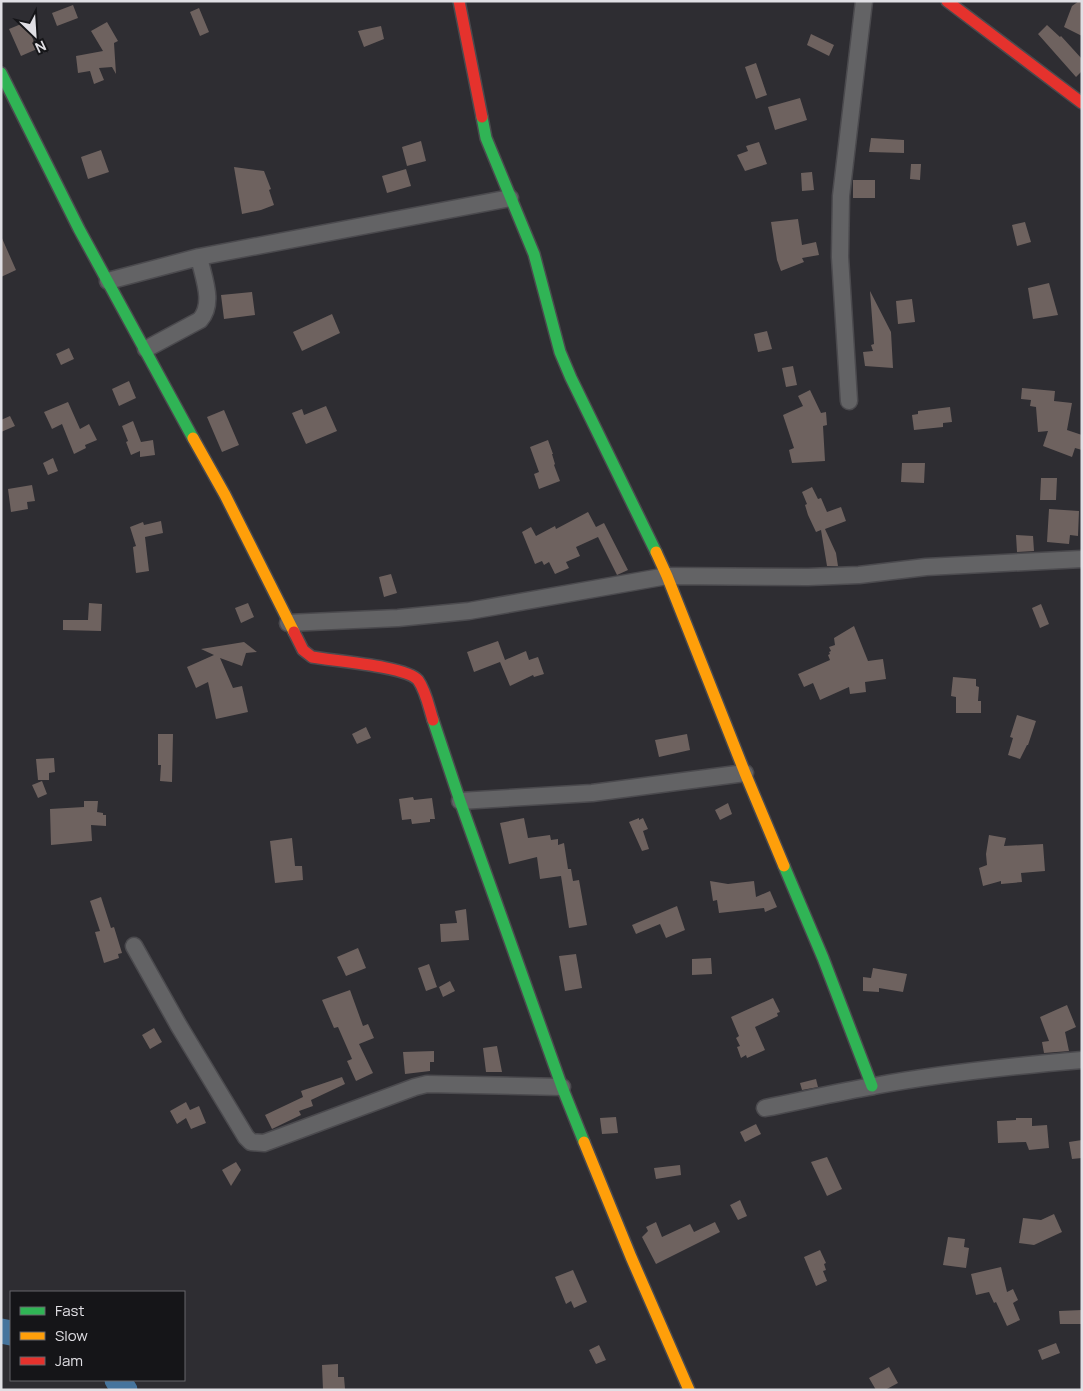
<svg xmlns="http://www.w3.org/2000/svg" width="1083" height="1391" font-family="Manrope,sans-serif">
  <style>
    .lines { fill: none; stroke-linecap: round; stroke-linejoin: round }
    .river { stroke: #46749d; stroke-width: 25 }
    .building { fill: #6e625f }
    .street-casing { stroke: #4b4a4e; stroke-width: 19 }
    .fast-casing { stroke: #4b4a4e; stroke-width: 14 }
    .slow-casing { stroke: #4b4a4e; stroke-width: 14 }
    .jam-casing { stroke: #4b4a4e; stroke-width: 14 }
    .street { stroke: #636365; stroke-width: 16 }
    .fast { stroke: #30b455; stroke-width: 11 }
    .slow { stroke: #ff9f0a; stroke-width: 11 }
    .jam { stroke: #e5322d; stroke-width: 11 }
  </style>
  <rect width="100%" height="100%" fill="#2e2d32"/>
  <g class="lines">
    <path class="river" d="M1,1331L11,1333
      M117,1380L125,1390"/>
  </g>
  <path class="building" d="M1079,1H1082V36L1064,27L1072,6Z
    M73,5L78,18L57,26L52,13Z
    M199,8L209,32L200,36L190,12Z
    M26,22L37,49L21,56L9,29Z
    M107,22L118,41L114,43L116,74L112,67L99,68L104,80L94,84L90,71L78,73L76,56L103,51L91,31Z
    M1047,25L1060,37L1061,36L1082,59V71L1076,77L1038,34Z
    M381,26L384,39L364,47L358,31Z
    M811,34L834,45L829,56L807,45Z
    M756,63L767,95L756,99L745,67Z
    M800,98L807,120L775,130L768,107Z
    M871,138L904,140V153L869,152Z
    M421,141L426,161L407,166L402,147Z
    M759,142L767,164L745,171L737,155L748,151L746,146Z
    M101,150L109,172L88,179L81,157Z
    M911,164H921L920,180L910,179Z
    M234,167L264,171L271,189L269,190L274,205L261,210L242,214Z
    M406,169L411,186L387,193L382,176Z
    M812,172L814,190L802,191L801,173Z
    M853,180H875V198H853Z
    M798,219L802,245L816,242L819,255L802,258L804,262L781,271L777,260L771,222Z
    M1025,222L1031,242L1017,246L1012,225Z
    M1,236L16,270L1,277Z
    M1049,283L1058,315L1033,319L1028,288Z
    M870,291L891,332L893,368L865,366L863,352L873,351L871,345L874,344Z
    M252,292L255,315L224,319L221,295Z
    M912,299L915,322L898,324L896,301Z
    M332,314L340,333L302,351L293,332Z
    M767,331L772,349L758,352L754,334Z
    M69,348L74,359L61,365L56,354Z
    M793,366L797,385L786,387L782,368Z
    M129,381L136,398L119,406L112,389Z
    M1022,388L1055,391L1054,401L1072,403L1067,430L1082,435V450L1075,448L1072,457L1043,446L1048,431L1038,432L1036,407L1030,406L1031,400L1021,399Z
    M810,390L821,413L826,412L827,425L823,426L825,461L792,463L789,450L794,448L783,415L803,406L798,396Z
    M68,402L80,429L89,424L97,440L85,445L86,448L74,454L62,424L52,429L44,412Z
    M326,406L337,431L306,444L292,413L302,409L304,415Z
    M950,407L952,422L943,423V427L914,430L912,415L918,414V411Z
    M224,410L239,445L222,452L207,417Z
    M10,416L15,426L1,432V420Z
    M133,421L141,442L153,440L155,455L140,457V451L131,455L126,442L128,441L122,426Z
    M548,440L553,454H552L555,464L554,465L560,481L539,489L534,474L539,472L530,447Z
    M53,458L58,471L48,475L43,463Z
    M902,463H925L924,483L901,482Z
    M1041,478H1057L1056,500H1040Z
    M32,485L35,501L27,502L28,509L11,512L8,489Z
    M812,487L818,499L821,498L827,512L841,507L846,521L825,529L836,553L838,566H827L821,530L816,532L808,515L805,505L807,504L802,492Z
    M1049,509L1079,511L1078,536L1070,535L1069,544L1047,542Z
    M588,512L596,527L604,523L628,570L617,575L598,537L576,547L580,556L566,562L569,568L555,574L549,562L544,565L542,561L535,564L522,532L531,527L536,536L555,526L556,529Z
    M161,521L163,533L145,537L149,571L136,573L133,547L136,546L130,527L143,522L144,525Z
    M1016,535L1033,536L1034,551L1017,552Z
    M391,574L397,593L384,597L379,577Z
    M89,603L102,604L101,631L63,630V620H88Z
    M248,603L254,617L241,623L235,608Z
    M1041,604L1049,624L1040,628L1032,608Z
    M854,626L868,661L883,659L886,679L865,682L866,692L850,694L849,687L820,700L813,683L804,687L798,674L830,660L828,655L830,654L829,652L831,651L829,647L835,645L834,638Z
    M498,641L505,660L526,651L529,660L538,657L544,674L534,677L533,675L510,686L500,662L474,672L467,652Z
    M244,642L257,652L246,653L242,666L220,658L233,688L242,686L248,712L216,719L208,682L196,688L187,667L214,655L201,649Z
    M953,677L976,679V686L979,687L978,701H981V713H956V697L951,696Z
    M1017,715L1036,721L1028,745H1027L1020,759L1008,755L1013,738L1010,737Z
    M366,727L371,738L357,744L352,734Z
    M158,734H173L172,782L160,781L161,765H158Z
    M687,734L690,750L659,757L655,740Z
    M54,758L55,772L49,773V780H38L36,759Z
    M42,781L47,794L38,798L32,785Z
    M413,797L414,800L432,798L435,819H430V822L412,824L411,819L402,820L399,799Z
    M84,801H98L97,812L103,813V815H106V826L91,825L92,841L51,845L50,809L84,807Z
    M728,803L732,814L720,820L715,810Z
    M524,818L528,838L550,835L551,840L558,839V845L564,843L568,869H571L573,881L579,880L587,925L569,928L561,876L540,879L537,857L509,864L500,823Z
    M639,818V820L643,818L648,829L643,831L649,849L642,851L629,822Z
    M989,835L1006,838L1004,846L1043,844L1045,871L1021,873L1022,882L1001,884V881L983,886L979,868L987,865L986,854Z
    M292,838L295,866H302L303,880L275,883L270,841Z
    M710,881L728,884L754,881L756,897L770,891L777,907L765,912L764,908L719,913L717,900L713,901Z
    M101,897L111,928L114,927L122,953L118,954L119,958L104,963L95,932L100,931L90,901Z
    M677,906L685,930L666,938L660,924L636,934L632,925Z
    M466,909L469,940L441,942L440,924L457,923L455,911Z
    M358,948L366,968L346,976L337,957Z
    M576,954L582,988L565,991L559,956Z
    M711,958L712,974L692,975V959Z
    M429,964L437,987L426,991L418,968Z
    M873,968L907,974L903,992L879,988V992L863,991V977L871,978Z
    M450,981L455,991L443,997L439,987Z
    M350,990L363,1026L368,1024L374,1038L359,1044L373,1073L356,1081L347,1061L352,1059L338,1027L334,1028L322,1000Z
    M773,998L780,1012L777,1013L778,1016L755,1027L765,1050L747,1058L746,1055L741,1058L737,1047L740,1046L736,1038L739,1036L731,1017Z
    M1067,1005L1076,1027L1065,1032L1069,1051L1044,1053L1042,1042L1049,1041L1040,1017Z
    M154,1028L162,1042L150,1049L142,1035Z
    M497,1046L502,1072H486L483,1048Z
    M434,1051V1062H430V1071L405,1074L403,1052Z
    M342,1077L345,1084L311,1100L313,1106L299,1111L301,1115L272,1129L265,1115L303,1097L301,1091Z
    M816,1079L818,1087L802,1090L800,1083Z
    M186,1102L190,1110L199,1106L206,1123L191,1129L186,1118L177,1124L170,1111Z
    M616,1117L618,1133L602,1134L600,1118Z
    M1016,1118H1032V1126L1047,1125L1049,1148L1029,1150L1026,1142L998,1143L997,1121L1016,1120Z
    M756,1124L761,1134L745,1142L740,1132Z
    M1082,1140V1158L1072,1159L1069,1142Z
    M827,1157L842,1189L827,1196L811,1162Z
    M236,1162L241,1170L231,1186L222,1170Z
    M680,1165L681,1175L656,1179L654,1168Z
    M740,1200L747,1216L738,1220L730,1205Z
    M1054,1214L1062,1232L1034,1245L1019,1243L1023,1218L1041,1220Z
    M656,1222L662,1237L690,1224L694,1232L715,1222L720,1232L656,1264L642,1237L648,1231L646,1227Z
    M948,1237L965,1239L964,1247L969,1248L966,1268L943,1265Z
    M820,1250L826,1263L824,1264L826,1270L823,1271L827,1281L816,1286L804,1257Z
    M1001,1267L1007,1292L1013,1289L1018,1300L1013,1303L1020,1320L1007,1326L996,1302L994,1303L989,1292L976,1295L971,1274Z
    M573,1270L587,1302L574,1308L571,1301L566,1304L555,1277Z
    M1082,1310V1324H1060L1059,1311Z
    M1056,1343L1060,1353L1042,1360L1038,1350Z
    M599,1345L606,1360L596,1364L589,1350Z
    M338,1364V1377H344L345,1389L323,1390L322,1365Z
    M889,1367L898,1383L885,1390H876L869,1378Z"/>
  <g class="lines">
    <g class="street-casing">
      <path id="street" d="M108,281L199,257L510,198
        M146,349L200,320C215,303 203,277 199,257
        M849,401L840,257L841,196L864,1
        M288,623L398,618L469,611L667,576L808,577L859,575L926,567L1082,559
        M460,801L592,793L745,773
        M134,946L179,1026L246,1137L251,1142L264,1143L415,1087L427,1084L562,1087
        M765,1108C801,1101 837,1092 874,1086C943,1073 1012,1066 1082,1060"/>
    </g>
    <g class="fast-casing">
      <path id="fast" d="M1,73L79,229L193,438
        M482,117L486,138L534,254L560,352L571,378L656,552
        M433,720L460,801L562,1087L584,1142
        M784,866L823,958L872,1086"/>
    </g>
    <g class="slow-casing">
      <path id="slow" d="M193,438L225,495L294,632
        M656,552L667,576L745,773L784,866
        M584,1142L631,1257L689,1390"/>
    </g>
    <g class="jam-casing">
      <path id="jam" d="M459,1L482,117
        M947,1L1082,103
        M294,632L303,650L312,657C333,661 406,666 418,680C426,691 429,708 433,720"/>
    </g>
    <use href="#street" class="street"/>
    <use href="#fast" class="fast"/>
    <use href="#slow" class="slow"/>
    <use href="#jam" class="jam"/>
  </g>
  <rect width="1083" height="1391" fill="none" stroke="#e0dfe4" stroke-width="5"/>
  <rect x="10" y="1291" width="175" height="90" fill="#151518" stroke="#66666a"/>
  <rect x="20" y="1307" width="25" height="8" fill="#30b455" stroke="#66666a"/>
  <text x="55" y="1316" font-size="15" fill="#e0dfe4">Fast</text>
  <rect x="20" y="1332" width="25" height="8" fill="#ff9f0a" stroke="#66666a"/>
  <text x="55" y="1341" font-size="15" fill="#e0dfe4">Slow</text>
  <rect x="20" y="1357" width="25" height="8" fill="#e5322d" stroke="#66666a"/>
  <text x="55" y="1366" font-size="15" fill="#e0dfe4">Jam</text>
  <g transform="translate(35 35) rotate(155)" stroke="#151518" stroke-width="4" paint-order="stroke">
  <path d="M0-4L9 19L0 12L-9 19Z" fill="#e0dfe4"/>
  <text y="-8" font-size="14" font-weight="bold" text-anchor="middle" fill="#e0dfe4">N</text>
  </g>
</svg>
